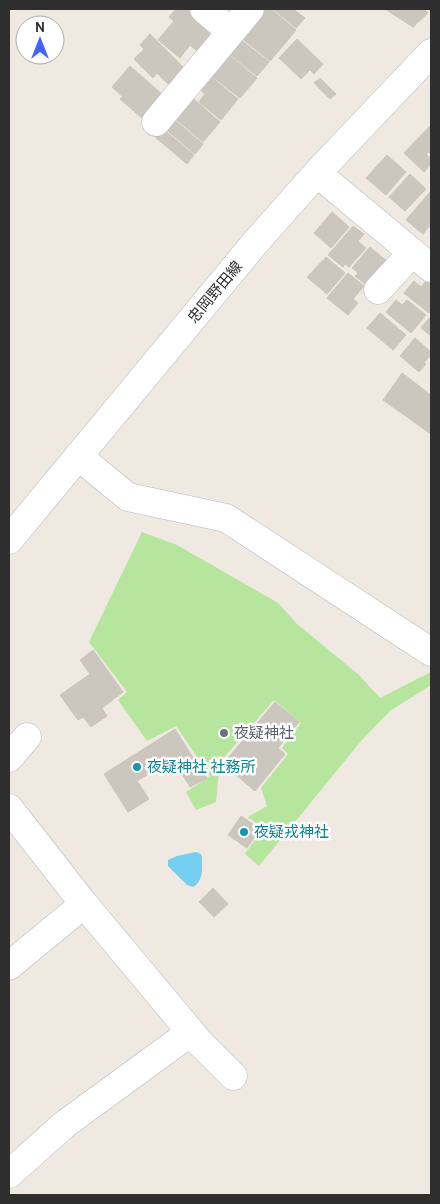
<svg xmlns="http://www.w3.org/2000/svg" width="440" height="1204" font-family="Cabin,'Noto Sans JP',sans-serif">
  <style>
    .green { fill: #b6e59e }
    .water { fill: #75cff0 }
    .building { fill: #cbc7bf; stroke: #cbc5ba }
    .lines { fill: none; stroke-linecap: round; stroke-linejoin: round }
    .minor-casing { stroke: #b4b7c1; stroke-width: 29 }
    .minor { stroke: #fff; stroke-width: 28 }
    .worship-dot { fill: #6b7280; stroke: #fff; stroke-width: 2 }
    .culture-dot { fill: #0f9aa8; stroke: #fff; stroke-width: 2 }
    .labels { text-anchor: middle; stroke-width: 5; stroke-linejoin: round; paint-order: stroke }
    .street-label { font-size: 15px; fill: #2e2e2e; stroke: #fff }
    .worship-label { font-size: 15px; fill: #5b616d; stroke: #fff; text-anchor: start }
    .culture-label { font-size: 15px; fill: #0d838f; stroke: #fff; text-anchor: start }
  </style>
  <rect width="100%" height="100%" fill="#efe9e1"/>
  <path class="green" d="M142,532L177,545L278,603L297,624L359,675L380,698L431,672V685L390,711L361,741L259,866L245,854L263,828L248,817L267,806L261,788L288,754L282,748L301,723L274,700L220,762L216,802L196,810L186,792L210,776L176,726L147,741L118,700L127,692L89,642Z"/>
  <path class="water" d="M196,852L201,854L202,857C202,869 204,880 193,887L187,885L168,866V860L177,856Z"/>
  <path class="building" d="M176,9H190L219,33L201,54L190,45L180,58L158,40L174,21L169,17Z
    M261,9H271L296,30L288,40L257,14Z
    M273,9H293L305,18L296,28Z
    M385,9H424L428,13L413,27Z
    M256,14L288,40L270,61L239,36Z
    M150,34L184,68L168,84L157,73L153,78L134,59L144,49L140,45Z
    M240,39L269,62L257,76L228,53Z
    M297,39L323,64L314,74L310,70L301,79L279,58Z
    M225,52L257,78L240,98L208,73Z
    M130,66L163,95L142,118L120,99L123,97L112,87Z
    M210,76L238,99L221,120L199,102L205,94L199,89Z
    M320,78L336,94L330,99L314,83Z
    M189,95L220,122L203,142L172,116Z
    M171,117L203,144L195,154L163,127Z
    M431,125V154L428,152L426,154L431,159V164L424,172L404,153Z
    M162,128L194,155L187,164L155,137Z
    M387,155L406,172L386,195L366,178Z
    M410,174L426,189L405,211L389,197Z
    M430,192L431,194V224L423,234L406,220Z
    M332,212L349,227L331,248L314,233Z
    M353,226L364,234L358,241L366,248L349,267L345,264L343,267L328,255Z
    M370,247L388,262L368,286L355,276L358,273L352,268Z
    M326,257L345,273L327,294L307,277Z
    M348,273L364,286L353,299L358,303L348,315L327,298Z
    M414,281L421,287L426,281L431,285V310L429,313L404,293Z
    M396,300L402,305L407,300L426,315L411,333L386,312Z
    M380,313L406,335L393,350L367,328Z
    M431,316V336L421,328Z
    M415,338L431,352V354L424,363L426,364L419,372L400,356Z
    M402,373L431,395V434L383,400Z
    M93,650L123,692L102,708L107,716L91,727L83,717L78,720L60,695L90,674L80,660Z
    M275,702L299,722L278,748L285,754L255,791L223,764Z
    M175,729L194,759L174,772L168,762L137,781L149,799L128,812L104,774Z
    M199,765L207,778L190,787L182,774Z
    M241,816L260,829L247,848L228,835Z
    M213,888L228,904L214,917L199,902Z"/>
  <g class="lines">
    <g class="minor-casing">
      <path id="minor" d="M204,9L231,32
        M156,122L250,9
        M317,173L431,268
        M378,290L412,253
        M78,456L128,497L226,518L431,652
        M9,540L255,243L317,173L431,53
        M9,758L27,737
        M9,808L84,904
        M9,966L84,904L200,1043L233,1076
        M9,1174L65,1124L191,1032"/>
    </g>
    <use href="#minor" class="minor"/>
  </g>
  <circle class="worship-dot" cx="224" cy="733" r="5"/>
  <g class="culture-dot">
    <circle cx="137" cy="767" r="5"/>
    <circle cx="244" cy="832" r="5"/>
  </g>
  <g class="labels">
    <g class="street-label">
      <text transform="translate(215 292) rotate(-50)" y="5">忠岡野田線</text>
    </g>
    <g class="worship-label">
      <text x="234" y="738">夜疑神社</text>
    </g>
    <g class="culture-label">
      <text x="147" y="772">夜疑神社 社務所</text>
      <text x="254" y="837">夜疑戎神社</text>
    </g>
  </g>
  <rect width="440" height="1204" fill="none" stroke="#2e2e2e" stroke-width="20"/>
  <g transform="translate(40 40)"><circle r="24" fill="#ffffff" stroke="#ababab"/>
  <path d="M0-4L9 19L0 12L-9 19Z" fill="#4264fb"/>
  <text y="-8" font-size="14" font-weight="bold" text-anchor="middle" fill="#2e2e2e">N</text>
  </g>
</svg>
